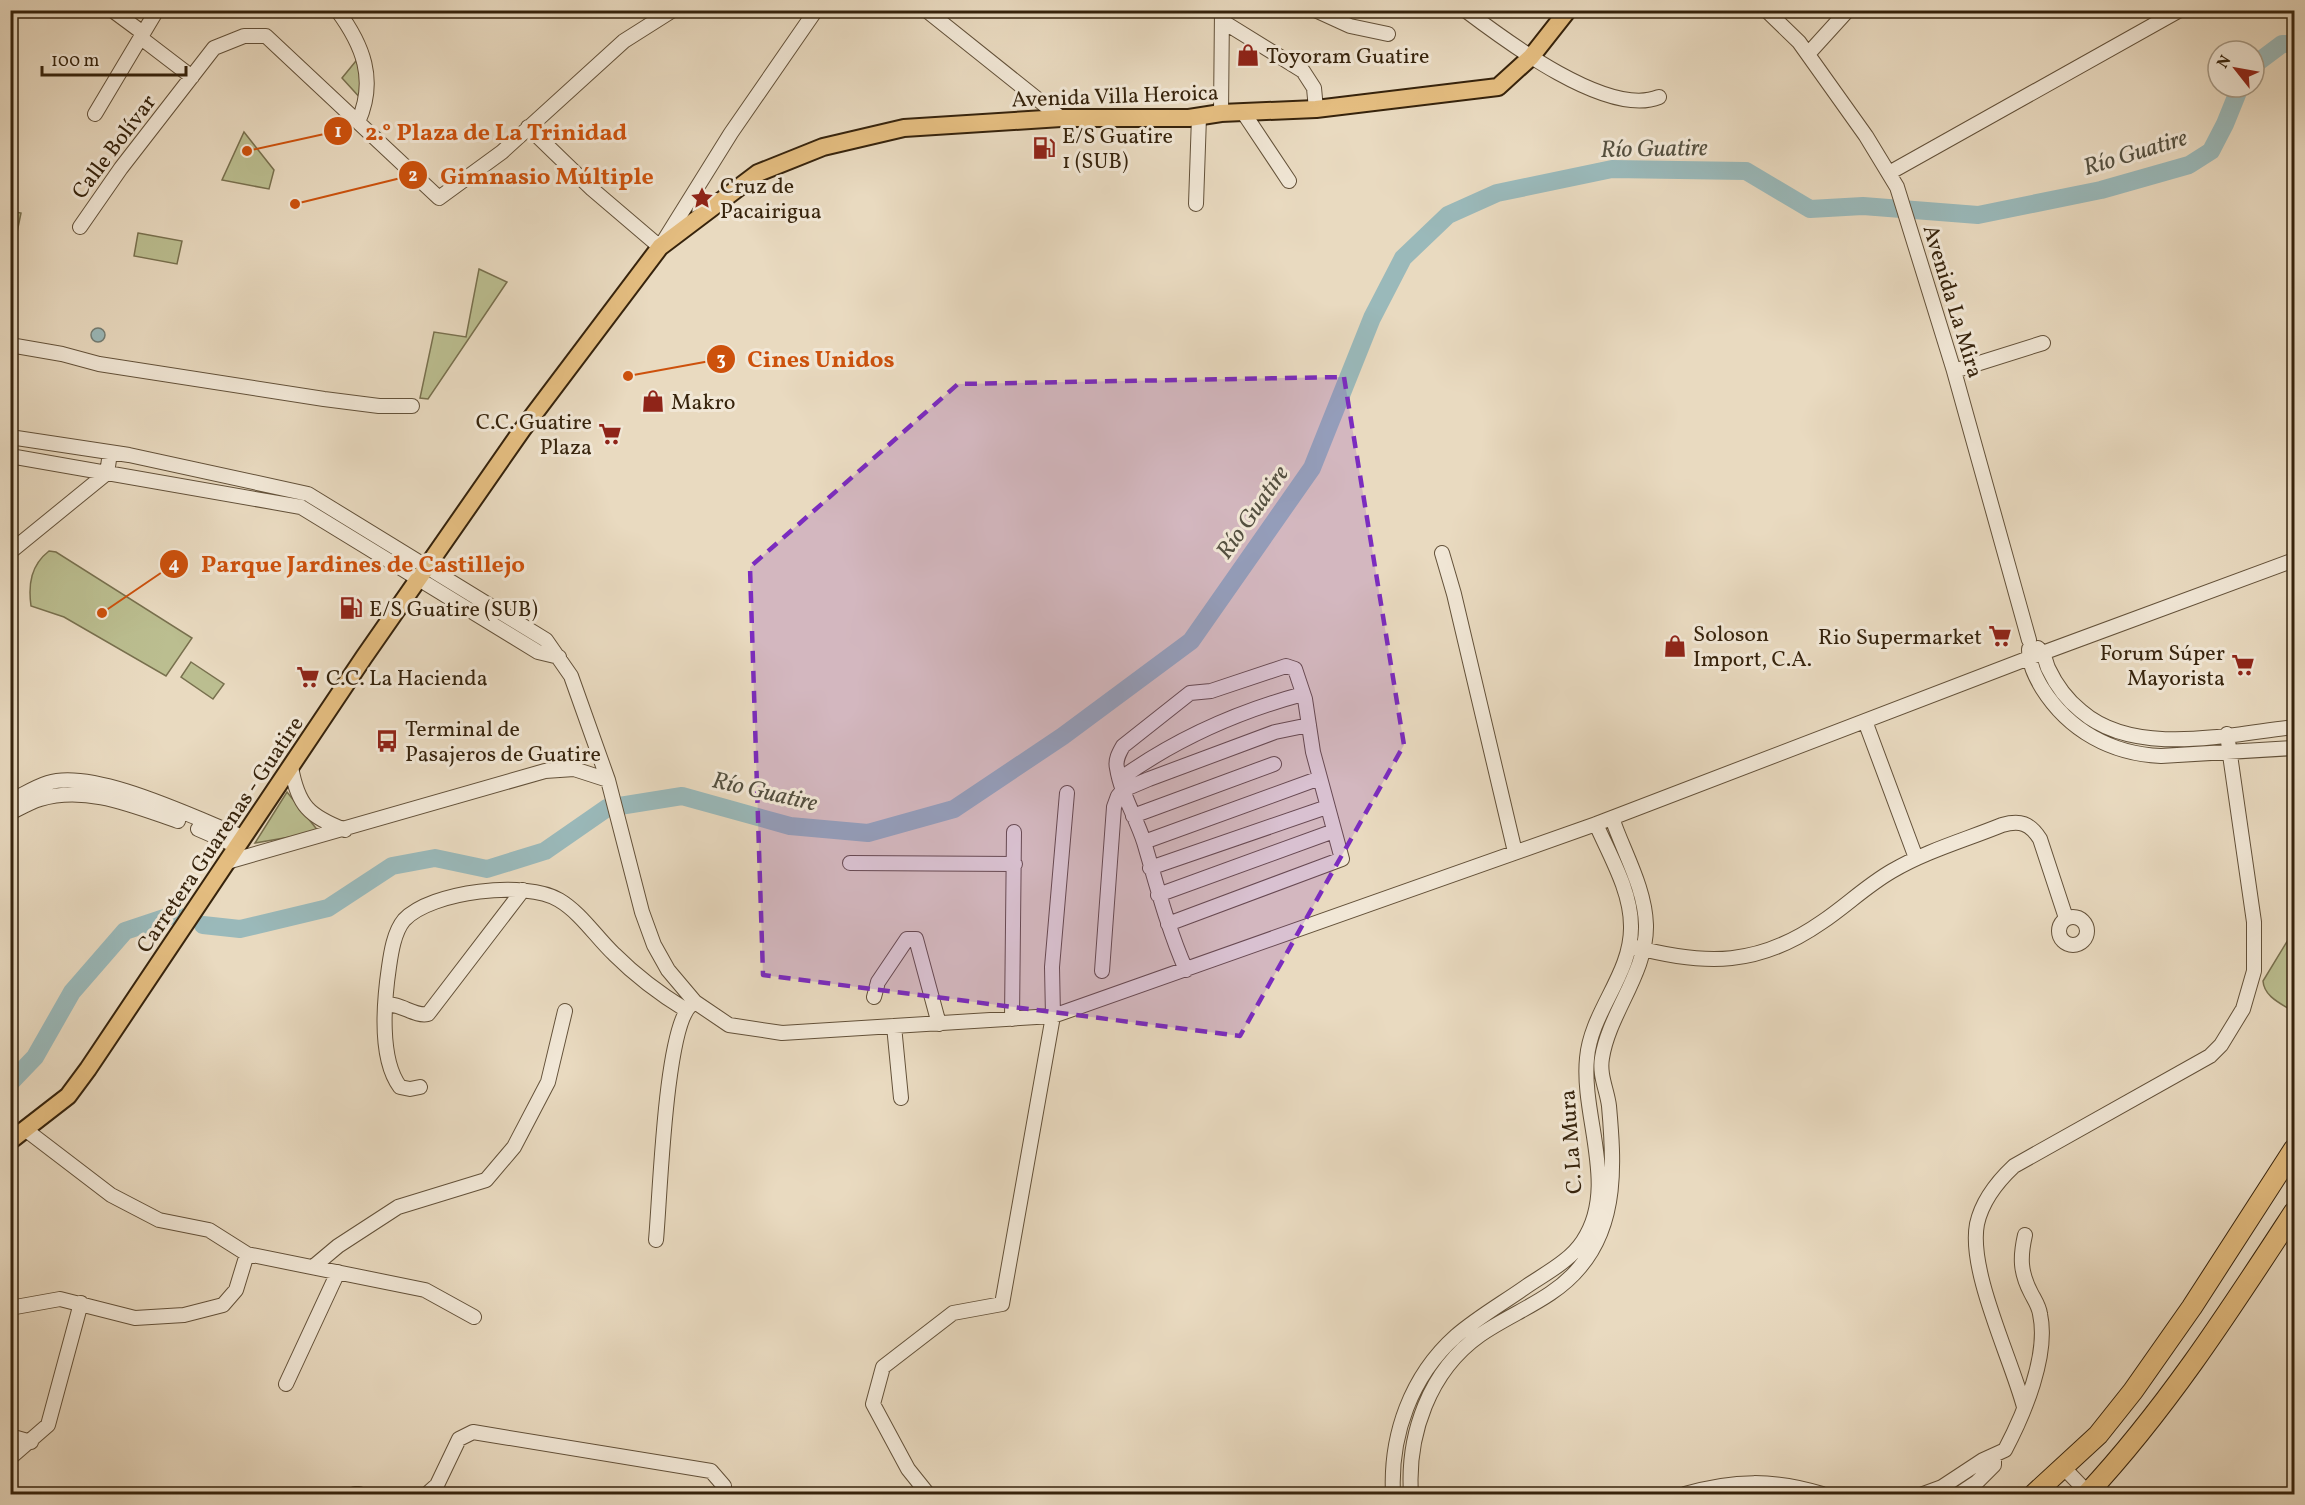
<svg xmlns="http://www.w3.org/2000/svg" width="2305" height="1505" font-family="Vollkorn,serif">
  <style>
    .green { fill: #bbbe90; stroke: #78704e; stroke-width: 1.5 }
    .water { fill: #9ab9ba; stroke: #727d74; stroke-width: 1.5 }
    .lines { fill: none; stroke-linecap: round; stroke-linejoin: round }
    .river { stroke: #9ab9ba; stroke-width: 18 }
    .minor-casing { stroke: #635139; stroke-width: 16 }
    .major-casing { stroke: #36230c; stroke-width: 20 }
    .highway-casing { stroke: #36230c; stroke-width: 22 }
    .minor { stroke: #f1e7d6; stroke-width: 14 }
    .major { stroke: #e4bd80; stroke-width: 16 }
    .highway { stroke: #e4bd80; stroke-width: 20 }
    .marked { fill: #7b2cbf; fill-opacity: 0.2; stroke: #7b2cbf; stroke-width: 4.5; stroke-dasharray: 12 8; stroke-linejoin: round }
    .labels { text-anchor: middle; stroke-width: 6; stroke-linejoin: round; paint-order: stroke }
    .poi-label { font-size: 22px; fill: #36230c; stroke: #f1e7d6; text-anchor: start }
    .street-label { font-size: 22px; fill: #36230c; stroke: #f1e7d6 }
    .water-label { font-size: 24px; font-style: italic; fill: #545040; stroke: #f1e7d6 }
    .leader { fill: none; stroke: #cd510c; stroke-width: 2 }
    .callout-dot { fill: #cd510c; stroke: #f1e7d6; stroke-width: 2 }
    .mark-label { font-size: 18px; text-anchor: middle; font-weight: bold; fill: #fff }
    .callout-label { font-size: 24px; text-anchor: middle; font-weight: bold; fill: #cd510c; stroke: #f1e7d6; stroke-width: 6; stroke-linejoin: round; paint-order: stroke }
  </style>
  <rect width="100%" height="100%" fill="#e9dac0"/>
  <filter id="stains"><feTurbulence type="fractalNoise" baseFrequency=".00333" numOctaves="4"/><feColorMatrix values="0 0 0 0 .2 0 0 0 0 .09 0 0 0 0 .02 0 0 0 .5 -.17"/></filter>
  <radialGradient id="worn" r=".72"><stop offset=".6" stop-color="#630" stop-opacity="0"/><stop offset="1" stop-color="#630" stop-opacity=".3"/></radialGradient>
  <path class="green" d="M360,56L362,100L342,78Z
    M244,132L274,170L269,189L222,180Z
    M10,211L21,213L15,242L11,241Z
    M138,233L182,241L177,264L134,256Z
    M479,269L507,282L428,399L420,398L434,332L466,337Z
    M49,551L56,552L192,638L166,676L64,617L31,606C28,584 31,565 49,551Z
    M191,662L224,684L213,699L181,677Z
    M287,792L319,832L255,843Z
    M2294,930V1012C2282,1004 2264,997 2263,981Z"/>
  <path class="water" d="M91 335a7 7 0 1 1 14 0a7 7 0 1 1-14 0Z"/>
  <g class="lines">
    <path class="river" d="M2254,65L2282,44H2294
      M203,925L240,929L328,908L392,866L435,858L487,869L545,851L607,808L682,796L790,826L868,833L954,809L1063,736L1191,641L1312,468L1372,318L1403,258L1448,215L1497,193L1612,169L1746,171L1810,209L1863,206L1978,215L2101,190L2189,165L2211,151L2225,124L2240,87
      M10,1083L35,1057L72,992L125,931L176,914"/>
    <g class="minor-casing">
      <path id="minor" d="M112,10L143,33
        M337,10C363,45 377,80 358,122
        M926,10L1061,118
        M1315,10L1350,26L1388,34
        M1465,10C1506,41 1608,118 1659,97
        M1766,10L1799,42L1866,136L1897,187L1954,371L2029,640
        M1222,21L1303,71L1314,88L1316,109
        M141,38L192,77
        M1808,54L1848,10
        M1243,112L1289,181
        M1221,113L1222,10
        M95,114L157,10
        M528,127L592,189L660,247L731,133L816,10
        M1889,173L2180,10
        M1196,204L1199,117
        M80,227L121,168L214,48L244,36H266L439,198L502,152L624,41L673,10
        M10,345L62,354L99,364L324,399L379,406H412
        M1954,371L2043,343
        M10,437L129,455L308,494L546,640L571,676L608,780L642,912L654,945L668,970L695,1002L729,1025L782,1033L1053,1016L1596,824L2029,658L2294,560
        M10,456L301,507L538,652L559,657
        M10,552L107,473L110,453
        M1442,553L1454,594L1515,852
        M2038,648C2045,654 2045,660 2048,668C2056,685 2067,700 2081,711C2135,758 2230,734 2294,727
        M2029,649C2029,664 2035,676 2042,688C2069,731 2112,754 2161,756L2294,748
        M1865,721L1916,858
        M291,767C298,806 309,816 345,830
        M1120,779C1176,739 1236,712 1303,694
        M10,801C23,795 35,787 48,783C94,768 197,819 243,837
        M10,813C20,808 30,802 40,799C86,785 134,806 178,821
        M1133,816L1274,764
        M198,829L237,846
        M1144,842L1320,778
        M227,862L545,771L574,769L608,780
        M850,863L1015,864
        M1150,868L1327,807
        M1158,895L1334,831
        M2059 931a14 14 0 1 1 28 0a14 14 0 1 1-28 0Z
        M1168,924L1342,859L1313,752L1305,699L1295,669L1286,666L1211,691L1190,693L1123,746C1119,753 1115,760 1117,768C1121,794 1136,817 1144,842C1157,886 1168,929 1186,970
        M1635,947C1706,966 1759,966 1822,922C1846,906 1866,886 1892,871C1926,851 1965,840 2002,825C2020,820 2030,823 2040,839L2066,918
        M1102,971L1114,807L1118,796L1123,790L1149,779L1275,732L1309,725
        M874,997L878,982L907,939H916L939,1024
        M385,1005C400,1002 414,1017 428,1014L523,890
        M1012,1019L1014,832
        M894,1026L901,1098
        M420,1087L410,1089L400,1087C379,1059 384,1001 389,967C391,953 394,932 404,920C431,891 526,880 559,900C581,913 596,937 614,954C636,976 660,994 686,1010
        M26,1130L111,1195L159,1220L209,1230L247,1254L425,1290L474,1317
        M656,1240C660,1199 665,1027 691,1005
        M313,1267L338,1246L398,1207L486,1180L514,1147L548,1082L565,1011
        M10,1308L60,1299L135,1318L184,1315L223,1305L236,1290L247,1254
        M286,1384L338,1272
        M2024,1407C2011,1358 1968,1271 1977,1224C1982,1201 1998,1181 2014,1166L2210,1056L2221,1045L2243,1009L2254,971V922L2227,734
        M10,1436L31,1442
        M10,1458L48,1425L81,1303
        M2064,1468L2089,1494
        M355,1494H359
        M427,1494L437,1485L459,1439L473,1432L711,1471L724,1486V1494
        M928,1494L908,1469L873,1404L883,1367L953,1313L1002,1304L1053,1016L1052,967L1067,793
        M1393,1494C1390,1435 1411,1376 1456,1336C1478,1317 1503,1303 1527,1286C1546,1273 1570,1261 1583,1241C1619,1187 1581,1117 1587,1058C1591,1011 1632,974 1631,926C1631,891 1610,856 1596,824
        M1411,1494C1407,1435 1429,1371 1480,1335C1513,1312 1554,1299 1580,1267C1618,1222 1614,1162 1609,1106C1607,1090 1599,1075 1602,1058C1609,1013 1647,973 1646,925C1645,888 1624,853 1612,818
        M1685,1494C1733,1480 1774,1479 1822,1494
        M1923,1494L1942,1487L1983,1460L2005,1450C2024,1414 2049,1355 2040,1314C2039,1306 2034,1299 2031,1293C2020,1272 2020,1257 2025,1235
        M1959,1494L1977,1482L1994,1465V1456"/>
    </g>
    <g class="major-casing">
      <path id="major" d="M10,1141L68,1096L88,1069L364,657L522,430L660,247L758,173L823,147L904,128L1061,118H1189L1221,113L1316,109L1498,87L1531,57L1568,10"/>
    </g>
    <g class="highway-casing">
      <path id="highway" d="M2034,1494L2098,1435L2133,1391L2192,1307L2294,1149
        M2087,1494C2167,1408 2230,1310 2294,1212"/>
    </g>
    <use href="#minor" class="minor"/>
    <use href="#major" class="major"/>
    <use href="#highway" class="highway"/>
  </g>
  <path class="marked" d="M1344,377L1404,745L1240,1036L763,975L750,567L958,384Z"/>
  <defs>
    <g id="shop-bare" transform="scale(1.8)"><path d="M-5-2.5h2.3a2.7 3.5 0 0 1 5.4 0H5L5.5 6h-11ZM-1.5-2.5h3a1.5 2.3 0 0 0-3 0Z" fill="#8f2418" stroke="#f1e7d6" stroke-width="2.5" paint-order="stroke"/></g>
    <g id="fuel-bare" transform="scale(1.8)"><path d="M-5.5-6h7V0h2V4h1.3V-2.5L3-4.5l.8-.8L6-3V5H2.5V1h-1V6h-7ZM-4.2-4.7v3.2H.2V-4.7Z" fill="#8f2418" stroke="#f1e7d6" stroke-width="2.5" paint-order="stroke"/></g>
    <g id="sight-bare" transform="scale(1.8)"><path d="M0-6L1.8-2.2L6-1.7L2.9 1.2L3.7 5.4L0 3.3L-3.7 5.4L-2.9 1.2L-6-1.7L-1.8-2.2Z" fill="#8f2418" stroke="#f1e7d6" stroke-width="2.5" paint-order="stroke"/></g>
    <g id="supermarket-bare" transform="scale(1.8)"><path d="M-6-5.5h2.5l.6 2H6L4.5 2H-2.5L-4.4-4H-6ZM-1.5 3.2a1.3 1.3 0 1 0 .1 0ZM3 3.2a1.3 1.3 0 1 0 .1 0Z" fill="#8f2418" stroke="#f1e7d6" stroke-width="2.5" paint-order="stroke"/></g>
    <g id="bus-bare" transform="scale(1.8)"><path d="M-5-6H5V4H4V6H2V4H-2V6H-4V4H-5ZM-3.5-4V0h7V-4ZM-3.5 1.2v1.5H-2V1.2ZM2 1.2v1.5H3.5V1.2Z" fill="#8f2418" stroke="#f1e7d6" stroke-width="2.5" paint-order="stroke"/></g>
  </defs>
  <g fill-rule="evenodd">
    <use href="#shop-bare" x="1248" y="55"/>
    <use href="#fuel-bare" x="1044" y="148"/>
    <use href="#sight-bare" x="702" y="198"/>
    <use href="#shop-bare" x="653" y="401"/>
    <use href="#supermarket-bare" x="610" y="434"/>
    <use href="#fuel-bare" x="351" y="608"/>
    <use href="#supermarket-bare" x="2000" y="636"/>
    <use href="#shop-bare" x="1675" y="646"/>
    <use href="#supermarket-bare" x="2243" y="665"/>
    <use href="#supermarket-bare" x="308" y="677"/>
    <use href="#bus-bare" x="387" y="741"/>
  </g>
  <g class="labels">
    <g class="poi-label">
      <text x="1266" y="63">Toyoram Guatire</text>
      <text x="1062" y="143">E/S Guatire<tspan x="1062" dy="25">1 (SUB)</tspan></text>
      <text x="720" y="193">Cruz de<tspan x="720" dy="25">Pacairigua</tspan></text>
      <text x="671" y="409">Makro</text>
      <text x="592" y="429" text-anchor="end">C.C. Guatire<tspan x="592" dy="25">Plaza</tspan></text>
      <text x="369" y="616">E/S Guatire (SUB)</text>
      <text x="1693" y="641">Soloson<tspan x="1693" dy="25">Import, C.A.</tspan></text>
      <text x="1982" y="644" text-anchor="end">Rio Supermarket</text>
      <text x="2225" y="660" text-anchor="end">Forum Súper<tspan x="2225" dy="25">Mayorista</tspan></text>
      <text x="326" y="685">C.C. La Hacienda</text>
      <text x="405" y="736">Terminal de<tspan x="405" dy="25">Pasajeros de Guatire</tspan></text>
    </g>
    <g class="street-label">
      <text transform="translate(1115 95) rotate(-2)" y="8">Avenida Villa Heroica</text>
      <text transform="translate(113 146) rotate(-53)" y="8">Calle Bolívar</text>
      <text transform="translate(1954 301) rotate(73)" y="8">Avenida La Mira</text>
      <text transform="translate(219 834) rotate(-56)" y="8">Carretera Guarenas - Guatire</text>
      <text transform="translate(1570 1142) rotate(-94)" y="8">C. La Mura</text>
    </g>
    <g class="water-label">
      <text transform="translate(1654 148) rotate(-1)" y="8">Río Guatire</text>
      <text transform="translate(2135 152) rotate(-17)" y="8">Río Guatire</text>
      <text transform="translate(1252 512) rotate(-55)" y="8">Río Guatire</text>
      <text transform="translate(765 791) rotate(13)" y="8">Río Guatire</text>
    </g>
  </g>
  <path class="leader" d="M247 151L338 131M295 204L413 175M628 376L721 359M102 613L174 564"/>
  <g class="callout-dot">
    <circle cx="247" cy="151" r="6"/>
    <circle cx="295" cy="204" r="6"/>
    <circle cx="628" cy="376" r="6"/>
    <circle cx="102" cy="613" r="6"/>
    <circle cx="338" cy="131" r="15"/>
    <circle cx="413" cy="175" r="15"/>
    <circle cx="721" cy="359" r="15"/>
    <circle cx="174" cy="564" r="15"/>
  </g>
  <g class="mark-label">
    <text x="338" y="137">1</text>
    <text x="413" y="181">2</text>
    <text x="721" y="365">3</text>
    <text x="174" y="570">4</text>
  </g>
  <g class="callout-label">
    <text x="496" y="140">2.° Plaza de La Trinidad</text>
    <text x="547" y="184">Gimnasio Múltiple</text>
    <text x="821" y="367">Cines Unidos</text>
    <text x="363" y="572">Parque Jardines de Castillejo</text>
  </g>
  <rect width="2305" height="1505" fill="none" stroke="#e9dac0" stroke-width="36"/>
  <rect x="12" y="12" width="2281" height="1481" fill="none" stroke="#36230c" stroke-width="3"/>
  <rect x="18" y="18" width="2269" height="1469" fill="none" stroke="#36230c" stroke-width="1.5"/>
  <g transform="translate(2236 69) rotate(301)"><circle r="28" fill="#f1e7d6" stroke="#a69985" stroke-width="1.5"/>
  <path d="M0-4.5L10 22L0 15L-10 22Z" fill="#8f2418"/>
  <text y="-9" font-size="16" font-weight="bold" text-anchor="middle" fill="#36230c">N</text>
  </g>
  <path d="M42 66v9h144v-9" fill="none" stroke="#36230c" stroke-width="3"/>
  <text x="51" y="66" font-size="18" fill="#36230c" stroke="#f1e7d6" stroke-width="4.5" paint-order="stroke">100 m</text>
  <rect width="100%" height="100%" filter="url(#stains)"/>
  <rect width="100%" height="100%" fill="url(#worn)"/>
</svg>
